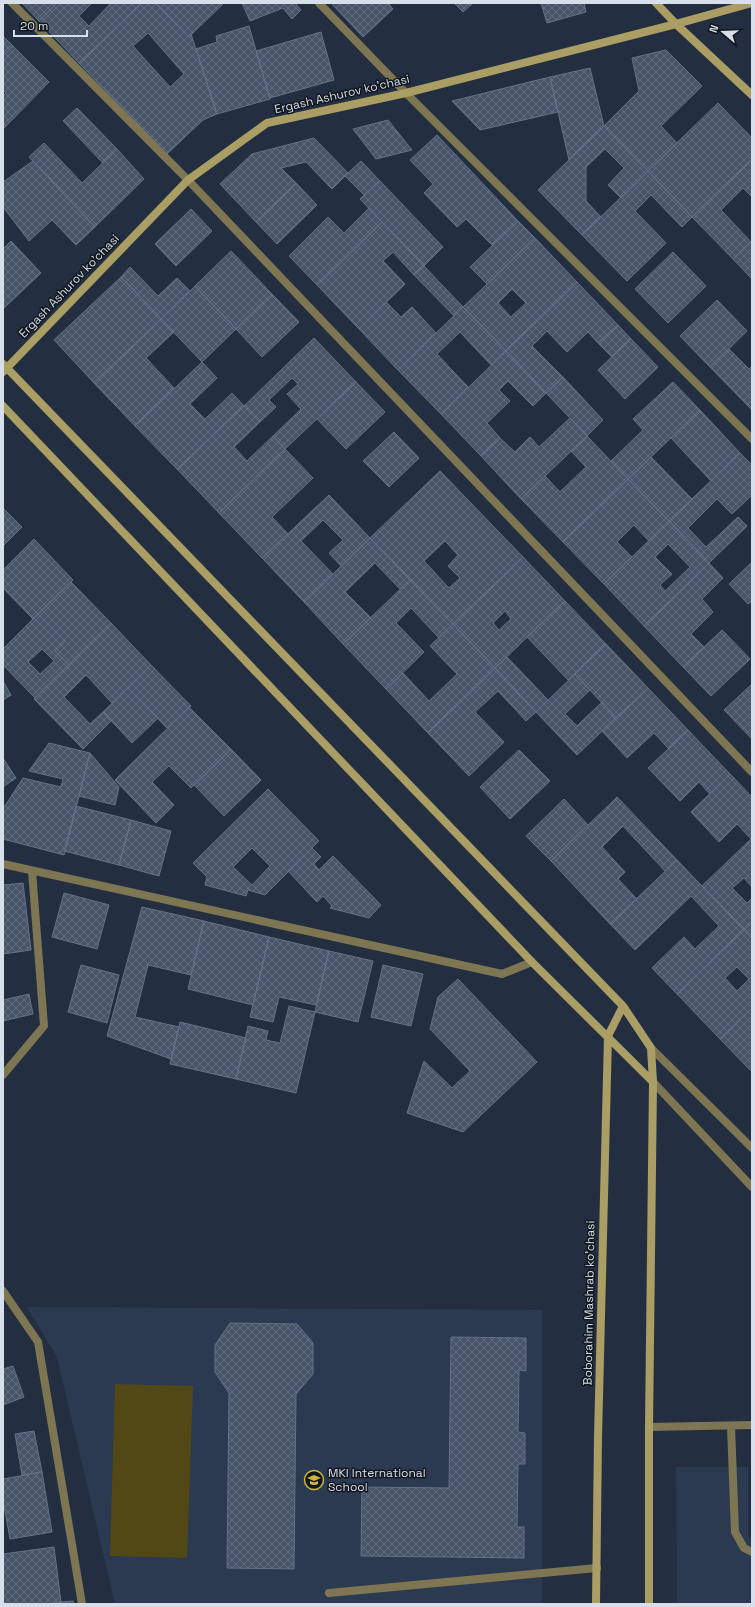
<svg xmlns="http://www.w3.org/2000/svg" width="755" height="1607" font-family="'Space Grotesk',sans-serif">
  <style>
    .built { fill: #2b3a51 }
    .green { fill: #524815 }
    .building { fill: url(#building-cross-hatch); stroke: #647287; fill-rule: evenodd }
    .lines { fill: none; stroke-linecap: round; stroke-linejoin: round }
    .lane { stroke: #7e7652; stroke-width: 8 }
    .street { stroke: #7e7652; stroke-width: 8 }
    .secondary { stroke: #ab9e64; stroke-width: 8 }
    .labels { text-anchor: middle; stroke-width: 3; stroke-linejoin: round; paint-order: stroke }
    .street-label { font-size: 12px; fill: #d7dfea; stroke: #11171f }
    .poi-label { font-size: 12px; fill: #d7dfea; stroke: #11171f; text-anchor: start }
  </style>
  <defs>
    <pattern id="building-cross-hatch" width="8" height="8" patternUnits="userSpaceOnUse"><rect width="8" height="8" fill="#485569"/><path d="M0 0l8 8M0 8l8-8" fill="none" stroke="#626d7f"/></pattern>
  </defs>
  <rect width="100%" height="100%" fill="#232f41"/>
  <path class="built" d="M27,1307L542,1310V1604H115L57,1357Z
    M676,1467H748V1536L752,1540V1604H677Z"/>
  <path class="green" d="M115,1384L193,1386L187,1558L110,1556Z"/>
  <path class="building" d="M22,3H57L39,21Z
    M57,3H92L79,16L89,26L111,3H142L79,63L39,21Z
    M142,3H156L189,37L191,34L217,114L203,120L167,154L79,63ZM148,33L184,74L170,87L133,46Z
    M156,3H224L189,37Z
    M242,3H295L301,10L292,19L283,8L250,21Z
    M331,3H388L393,9L363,37Z
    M454,3H473L463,12Z
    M541,3H584L586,12L547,23Z
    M249,26L270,99L217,114L196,49L217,42L216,36Z
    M321,32L334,80L270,98L256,51Z
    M3,36L13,46L3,56Z
    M13,46L49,82L3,129V96L6,93L3,90V56Z
    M666,50L702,86L661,126L677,143L648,171L604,126L639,91L632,58Z
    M590,68L604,126L569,160L550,77Z
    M550,77L558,112L480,130L452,101Z
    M718,103L752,138V159L692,217L648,171Z
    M77,108L117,149L103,163L63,121Z
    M388,120L412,150L376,159L353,129Z
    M604,126L648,171L621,198L608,185L624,168L605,149L586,167V201L601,217L582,235L538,190Z
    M437,135L518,221L492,245L466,219L457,227L424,193L433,184L410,160Z
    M314,138L348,173L332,189L306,162L281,168L296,183L256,222L220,184L252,154Z
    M44,143L82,183L117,149L144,179L95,227L29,157Z
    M752,159V197L743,188L721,210L751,242L733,259L692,217Z
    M33,161L95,227L76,245L52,220L29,241L3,207V182Z
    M361,161L380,181L364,195L345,176Z
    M648,171L692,217L682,227L651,195L635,211L666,243L627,281L582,235Z
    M380,181L443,247L424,266L360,199Z
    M296,183L317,205L277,244L256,222Z
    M369,208L382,222L317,285L289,256L328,217L344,233Z
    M191,209L212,231L176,266L155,244Z
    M518,221L535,238L487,284L470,267Z
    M382,222L424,266L414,275L393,252L383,261L405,284L359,329L317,285Z
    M535,238L577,282L506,351L463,307ZM512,289L526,303L511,317L498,303Z
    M11,241L41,273L4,308L3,249Z
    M751,242L752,243V279L733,259Z
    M231,251L272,294L236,329L195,286Z
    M673,252L706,286L668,323L635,289Z
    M424,266L463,307L454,316L414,275Z
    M130,267L158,296L177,278L190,291L161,319L121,277Z
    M121,277L161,319L94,383L54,340Z
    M577,282L618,325L598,343L588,332L567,352L547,331L532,346L563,377L546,393L506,351Z
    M195,286L236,329L202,362L161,319Z
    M272,294L299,322L262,357L236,329Z
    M717,300L747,331L710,367L680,336Z
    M386,302L401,317L412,307L436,333L398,370L359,329Z
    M463,307L506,351L491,365L460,332L437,354L468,387L441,414L398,370Z
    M161,319L174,332L146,358L174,388L135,426L94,383Z
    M618,325L631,339L612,357L598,343Z
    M314,338L356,382L285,449L273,436L301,409L287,394L298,384L292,378L269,400L276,407L260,422L244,406Z
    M631,339L658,367L625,399L598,370Z
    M729,349L749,369L752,366V410L710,367Z
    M506,351L546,393L533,406L508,381L499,390L510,401L487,423L500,438L481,456L441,414Z
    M202,362L217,378L190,404L205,419L232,393L244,406L177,469L135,426Z
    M563,377L603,420L587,436L546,393Z
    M356,382L385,412L346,449L317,419Z
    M673,382L700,410L628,479L611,461L643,430L633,419Z
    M244,406L260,422L234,447L247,461L273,436L285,449L219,513L177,469Z
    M700,410L740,453L711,481L671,438Z
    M570,418L587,436L521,499L481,456L500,438L515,452L530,437L539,447Z
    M394,432L419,458L389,487L363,461Z
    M587,436L628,479L563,542L521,499L545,476L560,492L586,467L571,451Z
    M285,449L313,478L272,517L288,534L262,558L219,513Z
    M740,453L752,465V495L732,514L717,499L688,528L706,547L738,517L747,526L709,563L669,521Z
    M651,457L692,499L669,521L628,479Z
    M440,471L523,557L453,624L370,538ZM445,541L458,555L448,566L460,578L449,588L424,561Z
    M628,479L669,521L649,541L634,525L617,542L632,557L604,584L563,542Z
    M329,495L370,538L341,566L329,553L343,540L323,520L301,541L333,574L304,602L262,558Z
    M3,508L22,527L3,546Z
    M669,521L709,563L644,626L604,584ZM668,544L690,567L665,591L660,585L672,574L655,557Z
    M370,538L410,580L400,589L375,563L345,592L371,618L343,644L304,602Z
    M34,539L73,580L33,619L3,588V570Z
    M523,557L565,601L495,668L453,624ZM505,611L511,619L499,630L493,623Z
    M752,562V601L748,604L729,584Z
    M709,563L723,578L702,599L713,612L691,634L704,647L683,667L644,626Z
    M410,580L453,624L439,638L411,608L396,623L424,652L386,689L343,644Z
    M71,582L111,623L69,665L55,651L65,641L38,614Z
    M565,601L606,644L568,680L527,637Z
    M38,614L65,641L55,651L69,665L35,698L3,665V649ZM42,649L54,661L40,674L28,662Z
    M111,623L151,665L112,703L86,675L64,697L90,724L103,712L111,721L83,749L34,699Z
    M453,624L495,668L428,733L386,689L403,673L429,701L457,674L430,646Z
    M722,630L750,659L711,696L683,667Z
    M606,644L648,688L616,718L575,674Z
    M507,657L548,700L536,712L495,668Z
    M151,665L191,706L167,728L128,688Z
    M495,668L536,712L526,721L498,691L475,712L504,742L469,776L428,733Z
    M575,674L590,690L565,714L577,726L602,702L616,718L577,755L536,712Z
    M3,681L11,695L3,700Z
    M752,684V739L724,710Z
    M128,688L158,718L132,743L103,712Z
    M648,688L688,730L669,749L654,733L627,758L602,731Z
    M189,707L231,749L191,788L169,766L152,782L174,805L156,823L115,780Z
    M688,730L730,774L710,794L699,782L680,801L648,768Z
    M49,743L90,753L64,855L3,839V809L23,778L61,787L63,779L29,771Z
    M231,749L261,780L224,816L194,785Z
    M519,750L550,781L510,819L480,787Z
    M90,753L119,787L115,805L79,796Z
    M3,758L16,778L3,787Z
    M730,774L752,797V838L751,839L737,824L719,842L691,812Z
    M268,789L319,841L265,895L248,890L246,896L205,885L207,877L193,863ZM252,848L270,866L252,885L233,867Z
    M617,797L677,860L665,871L623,826L602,847L625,872L618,879L637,899L610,924L551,861Z
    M564,799L588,825L551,861L526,836Z
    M76,806L131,820L119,865L64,851Z
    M131,820L171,831L159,876L119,865Z
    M752,838V887L744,878L732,888L747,903L752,898V922L744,930L702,886Z
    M312,848L321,857L314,864L319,870L333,856L381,905L369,918L330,908L332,906L323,896L317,902L288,871Z
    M677,860L744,930L677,994L652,968L684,937L695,949L719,926L691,896L635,950L610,924Z
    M23,883L31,950L3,954V885Z
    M64,893L109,905L97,949L52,937Z
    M142,907L204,921L191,975L148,965L135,1017L179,1027L171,1059L107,1036Z
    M204,921L269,937L253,1005L188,989Z
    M752,922V938L744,930Z
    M744,930L752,938V1008L720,1039L677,994ZM737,967L749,979L737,991L725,978Z
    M269,937L329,951L316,1005L279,997L273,1022L250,1017Z
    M329,951L373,961L358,1022L315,1012Z
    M81,965L119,975L107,1023L68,1012Z
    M383,965L423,974L411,1026L371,1017Z
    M458,979L537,1062L463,1132L407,1113L424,1061L452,1088L470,1071L430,1029L438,997Z
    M29,994L33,1014L3,1021V1000Z
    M289,1006L315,1012L296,1093L236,1079L248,1026L268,1031L266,1040L280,1043Z
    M752,1008V1072L720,1039Z
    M180,1022L246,1038L236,1079L170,1064Z
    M230,1323L297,1324L313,1343V1374L296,1394L294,1569L227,1568L229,1393L215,1372V1345Z
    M451,1337L526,1338V1371L519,1370L518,1432L525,1433V1464H518L517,1527H524V1558L361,1556L362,1487L449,1488Z
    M13,1366L24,1397L3,1405V1369Z
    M34,1431L42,1472L22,1475L15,1434Z
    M42,1472L52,1532L10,1539L3,1500V1479Z
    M54,1547L61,1602L48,1604H3V1554Z
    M73,1601L74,1604H48L61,1602Z"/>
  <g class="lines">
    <path class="lane" d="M3,1075L44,1026L32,871
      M3,1291L38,1342L82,1604
      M731,1426L735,1532L744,1548L752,1552
      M649,1427L752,1425
      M329,1593L597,1568"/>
    <path class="street" d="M12,3L188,180L752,772
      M319,3L406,93L752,439
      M3,864L502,974L532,962
      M651,1048L752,1148
      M653,1082L752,1187"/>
    <path class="secondary" d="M656,3L676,24L752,95
      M3,364L623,1006L651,1048L653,1082L649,1427V1604
      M3,372L188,180L267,123L406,93L676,24L752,3
      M3,406L532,962L653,1082
      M596,1604L598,1437L608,1036L623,1006"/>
  </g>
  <defs>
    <g id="school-ring" transform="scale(1)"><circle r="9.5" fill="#11171f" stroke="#d1b736" stroke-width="1.5"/><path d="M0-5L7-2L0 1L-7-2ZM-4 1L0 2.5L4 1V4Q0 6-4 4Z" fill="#d1b736"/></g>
  </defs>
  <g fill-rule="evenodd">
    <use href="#school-ring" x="314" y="1480"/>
  </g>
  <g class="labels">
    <g class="street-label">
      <text transform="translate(342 94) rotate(-13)" y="4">Ergash Ashurov ko'chasi</text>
      <text transform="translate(69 286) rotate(-46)" y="4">Ergash Ashurov ko'chasi</text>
      <text transform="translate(589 1303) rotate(-89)" y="4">Boborahim Mashrab ko'chasi</text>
    </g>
    <g class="poi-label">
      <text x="328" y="1477">MKI International<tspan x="328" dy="14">School</tspan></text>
    </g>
  </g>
  <rect width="755" height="1607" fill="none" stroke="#d7dfea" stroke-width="8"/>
  <g transform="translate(723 32) rotate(289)" stroke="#11171f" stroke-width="3" paint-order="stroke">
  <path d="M0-3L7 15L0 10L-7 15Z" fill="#d7dfea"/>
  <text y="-6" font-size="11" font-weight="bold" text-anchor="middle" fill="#d7dfea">N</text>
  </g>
  <path d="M14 30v6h73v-6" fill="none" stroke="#d7dfea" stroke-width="2"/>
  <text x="20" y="30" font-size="12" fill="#d7dfea" stroke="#11171f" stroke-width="3" paint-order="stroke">20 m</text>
</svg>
